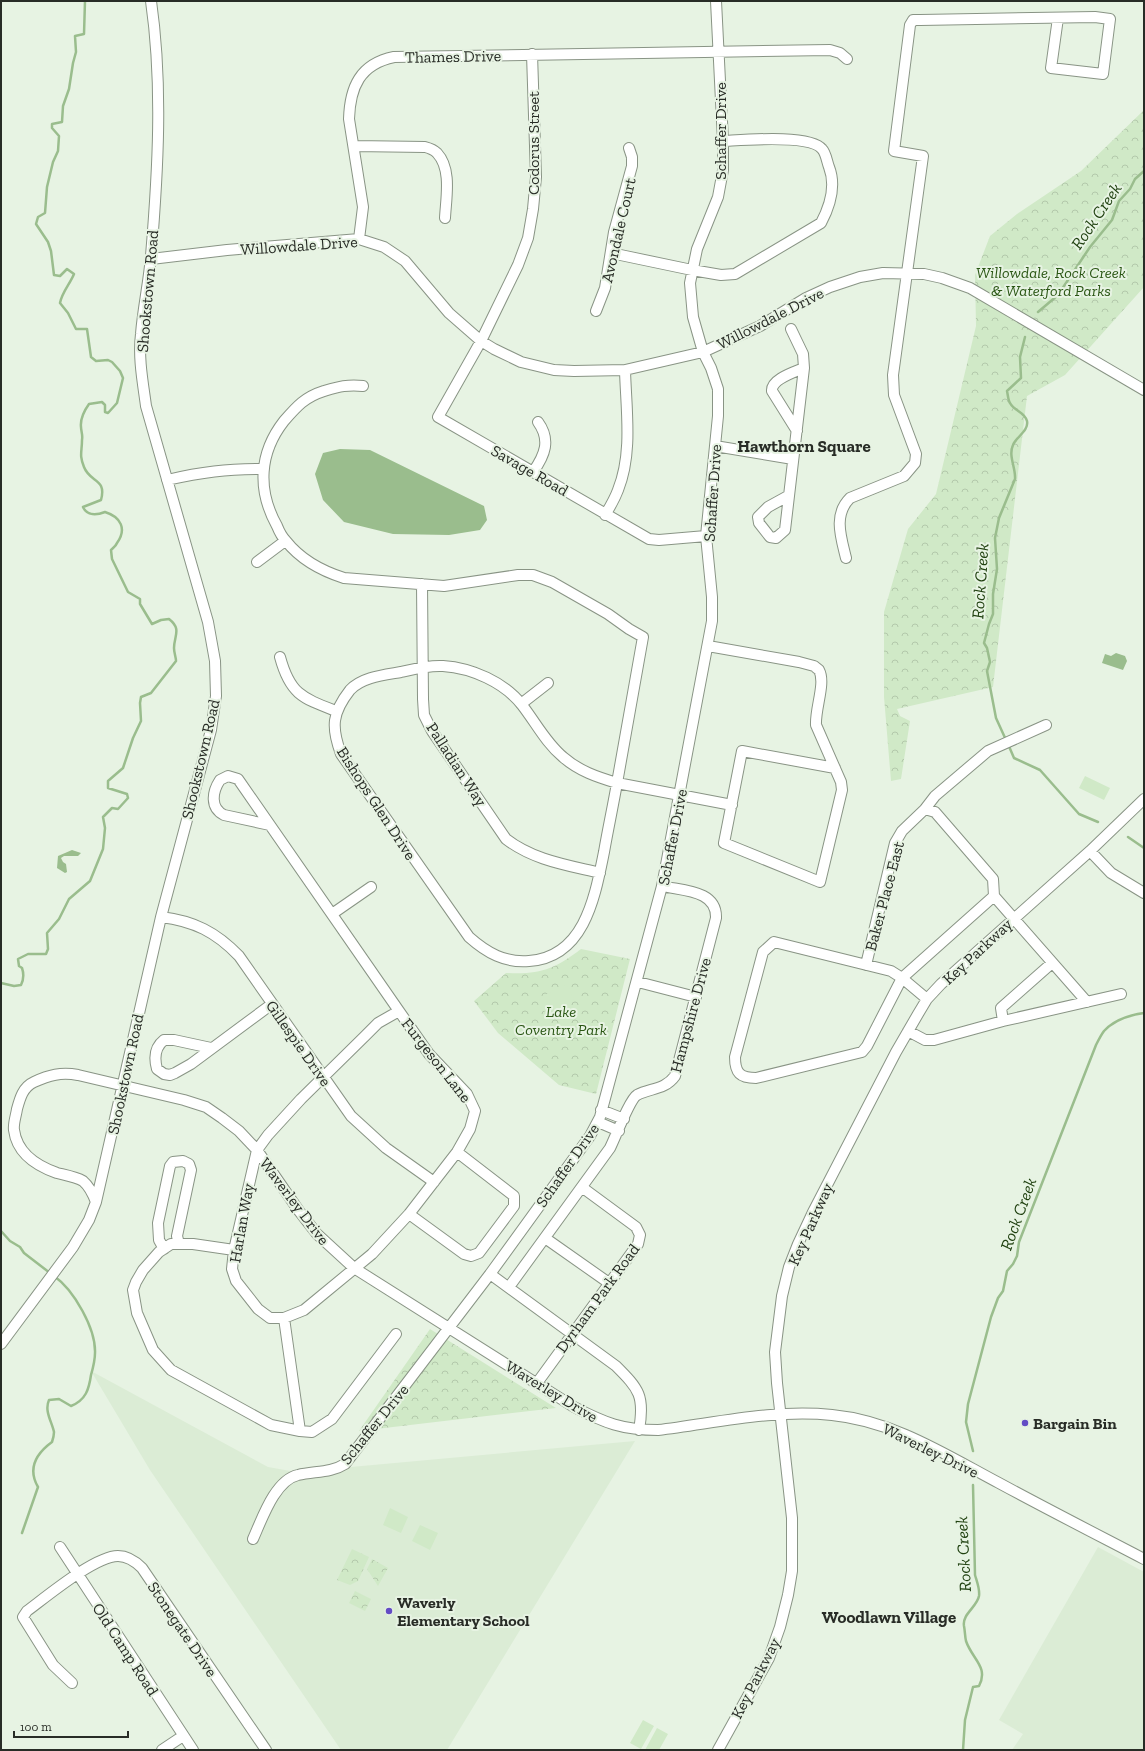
<svg xmlns="http://www.w3.org/2000/svg" width="1145" height="1751" font-family="'Zilla Slab',serif">
  <style>
    .built { fill: #dbecd5 }
    .park { fill: url(#park-crowns) }
    .pitch { fill: #d0e9c7 }
    .water { fill: #9abd8d }
    .lines { fill: none; stroke-linecap: round; stroke-linejoin: round }
    .stream { stroke: #9abd8d; stroke-width: 2.5 }
    .minor-casing { stroke: #899485; stroke-width: 12 }
    .minor { stroke: #fff; stroke-width: 10 }
    .poi-dot { fill: #634cc5; stroke: #e7f3e3; stroke-width: 1.5 }
    .labels { text-anchor: middle; stroke-width: 4; stroke-linejoin: round; paint-order: stroke }
    .street-label { font-size: 16px; fill: #282c26; stroke: #e7f3e3 }
    .park-label { font-size: 16px; font-style: italic; fill: #2b5715; stroke: #e7f3e3 }
    .poi-label { font-size: 16px; font-weight: bold; fill: #282c26; stroke: #e7f3e3; text-anchor: start }
    .water-label { font-size: 17px; font-style: italic; fill: #204110; stroke: #e7f3e3 }
    .neighbourhood-label { font-size: 17px; font-weight: bold; fill: #282c26; stroke: #e7f3e3 }
  </style>
  <defs>
    <pattern id="park-crowns" width="20" height="18" patternUnits="userSpaceOnUse"><rect width="20" height="18" fill="#d0e9c7"/><path d="M2 6a3 3 0 1 1 6 0M12 15a3 3 0 1 1 6 0" fill="none" stroke="#b3c8ab"/></pattern>
  </defs>
  <rect width="100%" height="100%" fill="#e7f3e3"/>
  <path class="built" d="M91,1371L268,1467L296,1472L635,1441L447,1750H341L150,1470Z
    M1098,1547L1144,1572V1750H1012L1023,1734L999,1720Z"/>
  <path class="park" d="M1144,110V287L1065,375L1027,396L993,687L897,709L900,716L910,721L901,779L891,781L884,697V612L908,529L936,494L976,326L975,275L990,236L1017,214L1081,171Z
    M581,949L630,959L596,1094L559,1085L498,1033L474,1001L506,973C539,975 555,969 581,949Z
    M430,1329L556,1408L359,1431Z
    M352,1549L369,1557L358,1581L350,1585L337,1580Z
    M372,1559L388,1568L378,1586L367,1569Z
    M355,1591L371,1599L365,1611L349,1603Z"/>
  <path class="pitch" d="M1085,776L1110,788L1104,800L1079,788Z
    M567,984L574,1000L546,1014L538,998Z
    M390,1508L408,1517L401,1533L383,1525Z
    M420,1525L438,1533L430,1550L412,1541Z
    M643,1720L654,1726L641,1749L630,1743Z
    M657,1728L668,1734L659,1750H645Z"/>
  <path class="water" d="M340,449L370,450L484,506L487,520L480,530L449,535L393,534L344,522L323,500L315,474L323,453Z
    M1116,653L1125,656L1127,661L1123,670L1102,663L1105,654L1111,656Z
    M72,850L81,853L78,856H64L61,858L63,862L66,864L67,872L65,873L57,868L58,856Z"/>
  <g class="lines">
    <path class="stream" d="M1038,312L1058,295L1090,247L1112,220L1119,201L1130,189L1135,179L1144,171
      M1006,740L996,718L987,671L990,662L987,648L984,643L989,624L993,614V594L997,569L995,538L999,518L1015,479C1016,468 1008,456 1013,445C1016,437 1029,431 1027,421C1025,412 1014,411 1010,403C1008,400 1008,395 1007,391L1021,378L1020,357L1025,337
      M1008,744L1014,758L1040,770L1079,814L1098,822
      M1128,837L1144,848
      M1,983L14,986L21,985C24,979 24,974 22,968L19,966L18,959L28,954H46L48,949L47,933L59,919L69,899L90,881L103,849L105,828L103,817L112,808L118,809L128,798L127,794L108,788V781L123,768L133,738L141,721L140,703L141,697L151,693L176,661C176,657 174,653 174,648C174,636 182,629 169,619L161,620L152,624L140,604V599L128,592L112,559L111,550C113,548 116,546 117,543C127,529 121,517 105,512C97,515 87,516 83,507L101,500C107,478 90,483 84,467C79,455 82,452 82,440C83,435 81,431 81,427C80,418 84,411 89,404L102,402L105,405V412L108,413L117,403L123,378L120,371L112,362L108,360L96,361L91,357L87,329H76L68,313L60,303C62,292 70,284 74,274L67,269L60,276L54,275L51,251L48,242L36,224L38,217L45,213L47,187L53,162L58,151L59,136L52,128V124L62,122L63,106L69,89L73,63L76,52L75,36L84,34L85,1
      M1,1231L10,1241L20,1247L24,1253L50,1273
      M973,1451L966,1422L968,1404L991,1317L998,1298L1003,1291L1007,1271L1013,1264L1017,1256L1019,1242L1096,1045C1098,1041 1101,1035 1104,1031C1114,1020 1130,1015 1144,1013
      M22,1533L38,1487C27,1468 37,1453 52,1442C53,1439 54,1435 54,1432C52,1422 44,1411 49,1400L59,1399L71,1406C86,1400 89,1389 91,1375C93,1368 95,1360 95,1353C96,1329 74,1290 54,1276
      M963,1750L965,1720L973,1687L979,1686C989,1667 972,1659 966,1641C965,1637 965,1631 964,1626C962,1614 977,1607 979,1596C980,1589 977,1582 975,1575L973,1485"/>
    <g class="minor-casing">
      <path id="minor" d="M532,54L536,177L533,209L528,238L518,265L481,341L438,417L649,539L659,540L706,536
        M354,146L425,147C429,148 434,150 437,153C452,169 446,198 445,218
        M359,239L363,207L349,119C350,87 360,64 394,57L830,50L840,53L847,59
        M611,253L692,270L721,275L735,274L821,223C830,206 836,185 829,167C827,162 826,153 822,149C810,134 744,140 723,141
        M151,259L227,250L359,239L384,247L405,261L449,313L481,341L494,349L521,362L554,370L574,371L625,370L703,352L760,326L806,298L830,287L860,277L883,273L924,274L942,278L970,288L1144,390
        M596,311L605,288L614,232L632,166V157L629,148
        M363,386C348,384 338,387 324,391C305,397 297,406 284,421C259,453 257,490 277,526C279,531 282,537 286,541C301,560 322,571 344,578L444,586L518,575H533L552,582L608,614L629,629L643,637L617,783C597,777 579,771 563,757C546,743 536,723 522,705C504,682 472,668 443,666C429,665 414,669 401,672C384,675 362,677 350,690C332,713 331,727 341,754L469,937C487,953 505,963 529,961C585,957 595,896 604,852C608,829 613,806 617,783L732,805
        M797,431L772,391C771,379 795,372 804,368
        M715,446L793,459
        M533,472C545,455 551,440 538,422
        M167,480C202,472 226,469 263,469
        M788,496L768,507L758,517L759,523L770,537L776,538L785,530L804,368L803,354L791,329
        M605,515C610,507 615,498 618,490C633,453 626,409 625,370
        M846,558C841,537 833,515 850,498L904,476L915,463L916,454L894,395L893,375L923,156L894,151L910,25L913,20H920L1095,17L1110,19L1103,74L1051,68L1058,18
        M257,562L285,541
        M422,584L423,699L424,715L432,731L506,839C533,860 567,865 600,873
        M708,646L799,662L814,666L819,670C826,683 815,708 816,725L841,782L842,790L820,882L724,843L742,751L835,768
        M280,657C290,694 302,698 336,711
        M521,704L548,683
        M925,809L935,796L988,751L1046,725
        M270,825L224,815C210,808 212,792 220,780L228,776L238,779L399,1011L429,1054L467,1094L475,1111L470,1129L457,1152L409,1214L372,1254L304,1310L284,1318H270L258,1309L236,1281L232,1269L234,1250L257,1150L268,1135L301,1099L364,1037L378,1023L399,1011
        M1090,851L1111,873L1144,893
        M332,914L371,887
        M161,917C194,921 216,932 239,956L351,1116L386,1148L434,1182
        M866,965L895,843L902,831L925,809L935,812L993,879L994,896L1087,1002
        M638,982L696,997
        M927,999L902,978L867,1046L862,1052L756,1078C740,1078 735,1073 735,1057L763,952L774,942L891,971L902,978L994,896
        M1003,1021L1001,1008L1052,963
        M908,1031L925,1040H934L1003,1021L1121,994
        M211,1048L174,1040H164C155,1047 154,1058 157,1069L164,1074L170,1075L175,1073L191,1064L272,1004
        M601,1110L624,1119
        M598,1122L619,1131
        M96,1202C93,1194 90,1187 83,1181C76,1177 65,1175 57,1173C37,1166 17,1153 14,1130C13,1124 16,1116 17,1109C20,1098 23,1087 34,1082C49,1075 61,1072 78,1075L184,1100L206,1107L222,1118L239,1131L257,1150L299,1211L317,1234L354,1268L574,1407C605,1423 622,1430 658,1430C716,1423 773,1409 832,1415C894,1421 946,1455 999,1483C1047,1509 1096,1534 1144,1559
        M409,1214L464,1254L471,1256L479,1253L514,1206V1196L457,1152
        M545,1238L609,1283
        M164,1249L159,1240L158,1223L170,1166L173,1162L183,1161L189,1164L191,1170L177,1236L179,1244
        M234,1250L193,1244H171L159,1252L143,1270L136,1282L133,1290L137,1313L153,1350L171,1370L271,1425L300,1431L312,1432L332,1419L396,1334
        M490,1274L616,1366C639,1389 645,1396 639,1430
        M509,1287L610,1148C615,1138 630,1099 637,1095C650,1088 665,1090 675,1076L716,918C717,890 683,891 662,886
        M284,1318L300,1431
        M1,1344L73,1247L89,1220L96,1202L161,917L211,730L216,696L215,661L208,622L146,406C143,383 138,358 141,334C143,308 149,282 151,256C158,171 163,85 151,1
        M537,1383L638,1244L640,1235L636,1227L583,1188
        M253,1539C262,1519 275,1480 298,1475C314,1471 331,1473 345,1464L490,1274L590,1136L600,1117L662,886L712,621V597L706,536L718,416V389L711,368L703,352L693,317L690,283L697,249L718,197L723,170V141L716,1
        M60,1547L193,1750
        M72,1683L53,1665L23,1617L27,1611C46,1597 95,1556 118,1556C128,1556 135,1561 142,1568L266,1750
        M162,1750L183,1736
        M718,1750L769,1658L780,1627L788,1595L792,1571V1518L777,1383L775,1352L782,1296L789,1267L798,1244L813,1212L896,1052L918,1014L927,999L941,984L1090,851L1144,799"/>
    </g>
    <use href="#minor" class="minor"/>
  </g>
  <g class="poi-dot">
    <circle cx="1025" cy="1423" r="4"/>
    <circle cx="389" cy="1611" r="4"/>
  </g>
  <g class="labels">
    <g class="street-label">
      <text transform="translate(453 56) rotate(-1)" y="6">Thames Drive</text>
      <text transform="translate(720 131) rotate(-90)" y="6">Schaffer Drive</text>
      <text transform="translate(533 143) rotate(-90)" y="6">Codorus Street</text>
      <text transform="translate(618 230) rotate(-77)" y="6">Avondale Court</text>
      <text transform="translate(299 245) rotate(-4)" y="6">Willowdale Drive</text>
      <text transform="translate(147 291) rotate(-85)" y="6">Shookstown Road</text>
      <text transform="translate(770 318) rotate(-27)" y="6">Willowdale Drive</text>
      <text transform="translate(530 470) rotate(30)" y="6">Savage Road</text>
      <text transform="translate(712 493) rotate(-86)" y="6">Schaffer Drive</text>
      <text transform="translate(200 759) rotate(-77)" y="6">Shookstown Road</text>
      <text transform="translate(457 764) rotate(57)" y="6">Palladian Way</text>
      <text transform="translate(377 803) rotate(57)" y="6">Bishops Glen Drive</text>
      <text transform="translate(672 837) rotate(-79)" y="6">Schaffer Drive</text>
      <text transform="translate(884 896) rotate(-75)" y="6">Baker Place East</text>
      <text transform="translate(977 951) rotate(-43)" y="6">Key Parkway</text>
      <text transform="translate(690 1015) rotate(-75)" y="6">Hampshire Drive</text>
      <text transform="translate(299 1043) rotate(55)" y="6">Gillespie Drive</text>
      <text transform="translate(437 1060) rotate(52)" y="6">Furgeson Lane</text>
      <text transform="translate(125 1074) rotate(-78)" y="6">Shookstown Road</text>
      <text transform="translate(567 1165) rotate(-55)" y="6">Schaffer Drive</text>
      <text transform="translate(295 1201) rotate(53)" y="6">Waverley Drive</text>
      <text transform="translate(241 1223) rotate(-80)" y="6">Harlan Way</text>
      <text transform="translate(810 1224) rotate(-66)" y="6">Key Parkway</text>
      <text transform="translate(597 1298) rotate(-54)" y="6">Dyrham Park Road</text>
      <text transform="translate(552 1391) rotate(31)" y="6">Waverley Drive</text>
      <text transform="translate(374 1424) rotate(-51)" y="6">Schaffer Drive</text>
      <text transform="translate(931 1450) rotate(26)" y="6">Waverley Drive</text>
      <text transform="translate(183 1629) rotate(56)" y="6">Stonegate Drive</text>
      <text transform="translate(126 1649) rotate(57)" y="6">Old Camp Road</text>
      <text transform="translate(755 1678) rotate(-63)" y="6">Key Parkway</text>
    </g>
    <g class="park-label">
      <text x="1051" y="278">Willowdale, Rock Creek<tspan x="1051" dy="18">&amp; Waterford Parks</tspan></text>
      <text x="561" y="1017">Lake<tspan x="561" dy="18">Coventry Park</tspan></text>
    </g>
    <g class="poi-label">
      <text x="1033" y="1429">Bargain Bin</text>
      <text x="397" y="1608">Waverly<tspan x="397" dy="18">Elementary School</tspan></text>
    </g>
    <g class="water-label">
      <text transform="translate(1096 216) rotate(-56)" y="6">Rock Creek</text>
      <text transform="translate(980 581) rotate(-86)" y="6">Rock Creek</text>
      <text transform="translate(1018 1214) rotate(-70)" y="6">Rock Creek</text>
      <text transform="translate(963 1554) rotate(-93)" y="6">Rock Creek</text>
    </g>
    <g class="neighbourhood-label">
      <text x="804" y="452">Hawthorn Square</text>
      <text x="889" y="1623">Woodlawn Village</text>
    </g>
  </g>
  <rect width="1145" height="1751" fill="none" stroke="#282c26" stroke-width="4"/>
  <path d="M14 1731v6h114v-6" fill="none" stroke="#282c26" stroke-width="2"/>
  <text x="20" y="1731" font-size="12" fill="#282c26" stroke="#e7f3e3" stroke-width="3" paint-order="stroke">100 m</text>
</svg>
